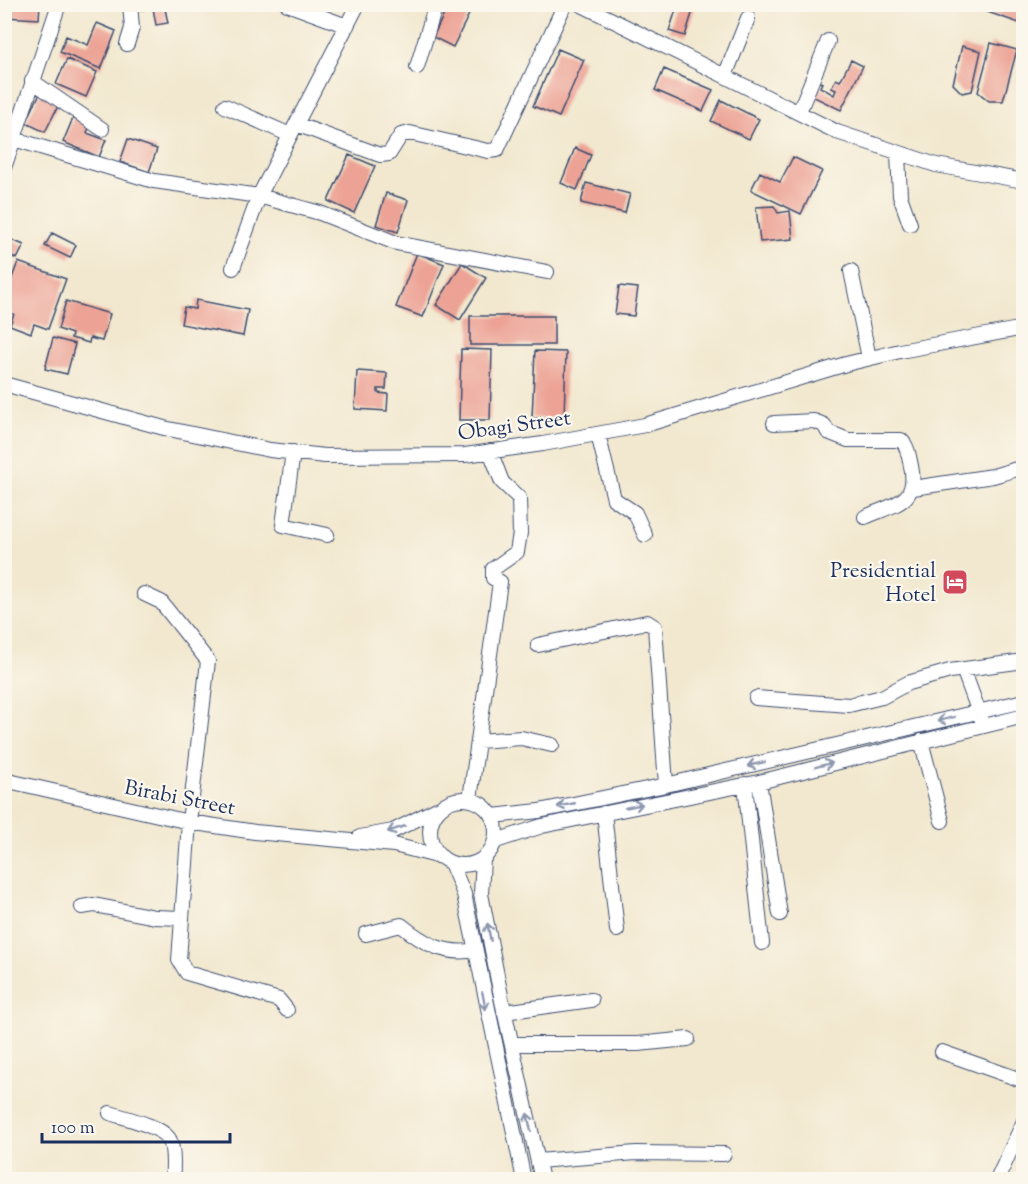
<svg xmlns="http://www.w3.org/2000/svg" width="1028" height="1184" font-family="'Sorts Mill Goudy',serif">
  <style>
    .building { fill: #eca294 }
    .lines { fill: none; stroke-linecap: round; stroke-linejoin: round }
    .minor-casing { stroke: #3b4b6f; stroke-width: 16 }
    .minor { stroke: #fff; stroke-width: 14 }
    .oneway { stroke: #8d97ae }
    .labels { text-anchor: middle; stroke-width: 4.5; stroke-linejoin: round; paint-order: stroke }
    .street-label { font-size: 21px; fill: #1b2f5e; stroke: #fbf7ec }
    .poi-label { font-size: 21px; fill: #1b2f5e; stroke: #fbf7ec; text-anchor: end }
  </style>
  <rect width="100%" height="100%" fill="#fbf7ec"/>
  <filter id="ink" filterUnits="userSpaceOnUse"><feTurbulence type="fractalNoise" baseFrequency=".0167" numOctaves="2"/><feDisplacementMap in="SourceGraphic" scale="12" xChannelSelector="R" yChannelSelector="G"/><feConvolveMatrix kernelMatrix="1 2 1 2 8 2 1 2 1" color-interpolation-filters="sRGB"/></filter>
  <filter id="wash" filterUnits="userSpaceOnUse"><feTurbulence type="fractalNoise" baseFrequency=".008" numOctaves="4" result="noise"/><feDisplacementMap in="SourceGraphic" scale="24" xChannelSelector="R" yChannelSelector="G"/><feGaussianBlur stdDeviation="1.35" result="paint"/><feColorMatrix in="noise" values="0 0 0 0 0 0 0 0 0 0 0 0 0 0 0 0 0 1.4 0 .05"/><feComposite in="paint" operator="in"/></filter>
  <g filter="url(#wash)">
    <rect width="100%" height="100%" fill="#f2e8cf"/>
    <g id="blocks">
      <path class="building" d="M4,4H40L39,19L4,17Z
        M141,4H164L168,23L156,25L153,8L142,10Z
        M449,4H474L453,47L433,37Z
        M678,4H695L685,36L669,31Z
        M1024,4L1022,24L967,5V4Z
        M97,23L116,31L101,69L60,52L66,36L88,45Z
        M991,43L1017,50L1003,101H989L978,92Z
        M962,46L981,51L972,91L962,93L953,84Z
        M558,49L584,60L559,117L533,106Z
        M67,59L97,72L86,97L56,84Z
        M851,60L863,66L841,110L810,95L817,81L822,83L820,87L834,95L836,90L831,88L836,79L840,81Z
        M664,69L713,90L703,111L655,90Z
        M40,93L60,102L45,132L26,123Z
        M721,100L759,119L749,139L711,121Z
        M73,118L90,125L87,133L106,140L99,157L63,142Z
        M128,139L157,149L149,172L120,162Z
        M575,148L591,155L577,190L561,183Z
        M349,155L375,166L354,213L328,201Z
        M793,157L822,171L801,214L751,190L760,172L780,182Z
        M586,183L630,194L625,213L581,203Z
        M386,193L408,200L398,232L376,225Z
        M774,206L778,213L790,211L793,239L760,242L756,207Z
        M52,233L76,245L70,258L45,246Z
        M4,237L24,245L17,259L4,253Z
        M417,253L444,264L423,317L396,307Z
        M18,262L66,279L48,329L34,324L31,333L10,325L14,314L4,311V299Z
        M462,263L486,278L460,320L436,305Z
        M619,286L638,288L634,316L615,314Z
        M196,300L248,310L243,336L181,324L184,307L195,309Z
        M66,301L110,314L102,341L90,338L89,343L71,338L72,334L58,329Z
        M470,316H554V345H470Z
        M53,338L75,344L67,374L45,369Z
        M461,349L492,350L490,420H459Z
        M535,351L566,352L564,419L532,418Z
        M357,371L387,373L386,389H378V393L388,394L387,411L355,409Z"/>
    </g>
  </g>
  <g filter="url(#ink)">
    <use href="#blocks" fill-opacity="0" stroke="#3b4b6f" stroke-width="1.5"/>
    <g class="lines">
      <g class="minor-casing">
        <path id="minor" d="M287,4L347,26
          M580,4L837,132L936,165L1024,181
          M127,44L132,28L130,4
          M417,67L436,4
          M725,76L748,18
          M32,81L102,129
          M225,106L290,135
          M799,112L828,41
          M296,124L380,155L389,154L401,135L410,133L488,151L497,150L565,4
          M4,136L154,181L259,196L320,213L396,243L547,272
          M898,154L900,196L910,224
          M4,168L59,4
          M233,268L259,196L358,4
          M851,271L869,358
          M4,384L164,428L270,450L325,456L465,455L543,444L645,425L846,364L900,351L1024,328
          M774,423L814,421L824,425L828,432L848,440H901C908,446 909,457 911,466C919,503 894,504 865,517
          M598,434L614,499L635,513L645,535
          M293,452L283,525L327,535
          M913,488L993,476L1024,467
          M144,594L161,602L208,661L189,822L179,960L187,973L279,1000L287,1010
          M538,645L647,622L655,627L666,785
          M963,669L981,718
          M756,698L849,705L882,697L908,683L950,671L1024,661
          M478,741L521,738L552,745
          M921,741L942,821
          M4,780L189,822L255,832L394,845L441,857
          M759,782L780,914
          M745,784L762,943
          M430 832a33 33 0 1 1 66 0a33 33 0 1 1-66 0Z
          M470,799L500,582L493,578V569L517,552L520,533L519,498L502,482L490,451
          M604,813L617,930
          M493,816L539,811L666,785L1024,701
          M360,837L393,831L437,809
          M496,841L542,826L759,782L1024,716
          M483,859L481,894L502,1001L542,1180
          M451,863L464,894L524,1180
          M82,907L94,905L155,917L182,918
          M366,934L401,925C423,943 445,956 475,950
          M504,1012L591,1000
          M512,1044H638L688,1039
          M942,1052L1024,1081
          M110,1113C125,1118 165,1127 170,1141C175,1153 172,1167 173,1180
          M538,1161L636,1153L724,1154
          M997,1180L1024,1121"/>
      </g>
      <use href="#minor" class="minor"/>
    </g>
    <defs><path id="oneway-shaft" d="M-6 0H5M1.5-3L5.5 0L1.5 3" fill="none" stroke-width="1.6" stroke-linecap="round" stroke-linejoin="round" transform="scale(1.5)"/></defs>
    <g class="oneway">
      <use href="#oneway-shaft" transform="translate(946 719) rotate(166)"/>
      <use href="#oneway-shaft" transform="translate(756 764) rotate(167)"/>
      <use href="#oneway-shaft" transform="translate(824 765) rotate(-14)"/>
      <use href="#oneway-shaft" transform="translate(566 805) rotate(169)"/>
      <use href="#oneway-shaft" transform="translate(634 806) rotate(-12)"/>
      <use href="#oneway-shaft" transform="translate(396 829) rotate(162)"/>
      <use href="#oneway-shaft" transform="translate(489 932) rotate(-101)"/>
      <use href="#oneway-shaft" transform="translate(484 1001) rotate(79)"/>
      <use href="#oneway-shaft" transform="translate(529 1122) rotate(-102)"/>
    </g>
  </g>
  <defs>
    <g id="hotel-square" transform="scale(1.35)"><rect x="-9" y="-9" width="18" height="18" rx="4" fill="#d1495b" stroke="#fbf7ec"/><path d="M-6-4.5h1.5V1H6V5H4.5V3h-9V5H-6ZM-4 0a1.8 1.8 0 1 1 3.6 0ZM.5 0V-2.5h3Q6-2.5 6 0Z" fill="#fff"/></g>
  </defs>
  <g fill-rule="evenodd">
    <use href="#hotel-square" x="955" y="582"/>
  </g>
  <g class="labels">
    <g class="street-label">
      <text transform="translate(514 425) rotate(-8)" y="7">Obagi Street</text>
      <text transform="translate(180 797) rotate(11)" y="7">Birabi Street</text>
    </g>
    <g class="poi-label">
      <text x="936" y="577">Presidential<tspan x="936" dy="24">Hotel</tspan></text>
    </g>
  </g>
  <rect width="1028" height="1184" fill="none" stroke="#fbf7ec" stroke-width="24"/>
  <path d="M42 1133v9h188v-9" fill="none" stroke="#1b2f5e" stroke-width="3"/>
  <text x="51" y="1133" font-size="18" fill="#1b2f5e" stroke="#fbf7ec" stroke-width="4.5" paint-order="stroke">100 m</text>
</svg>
